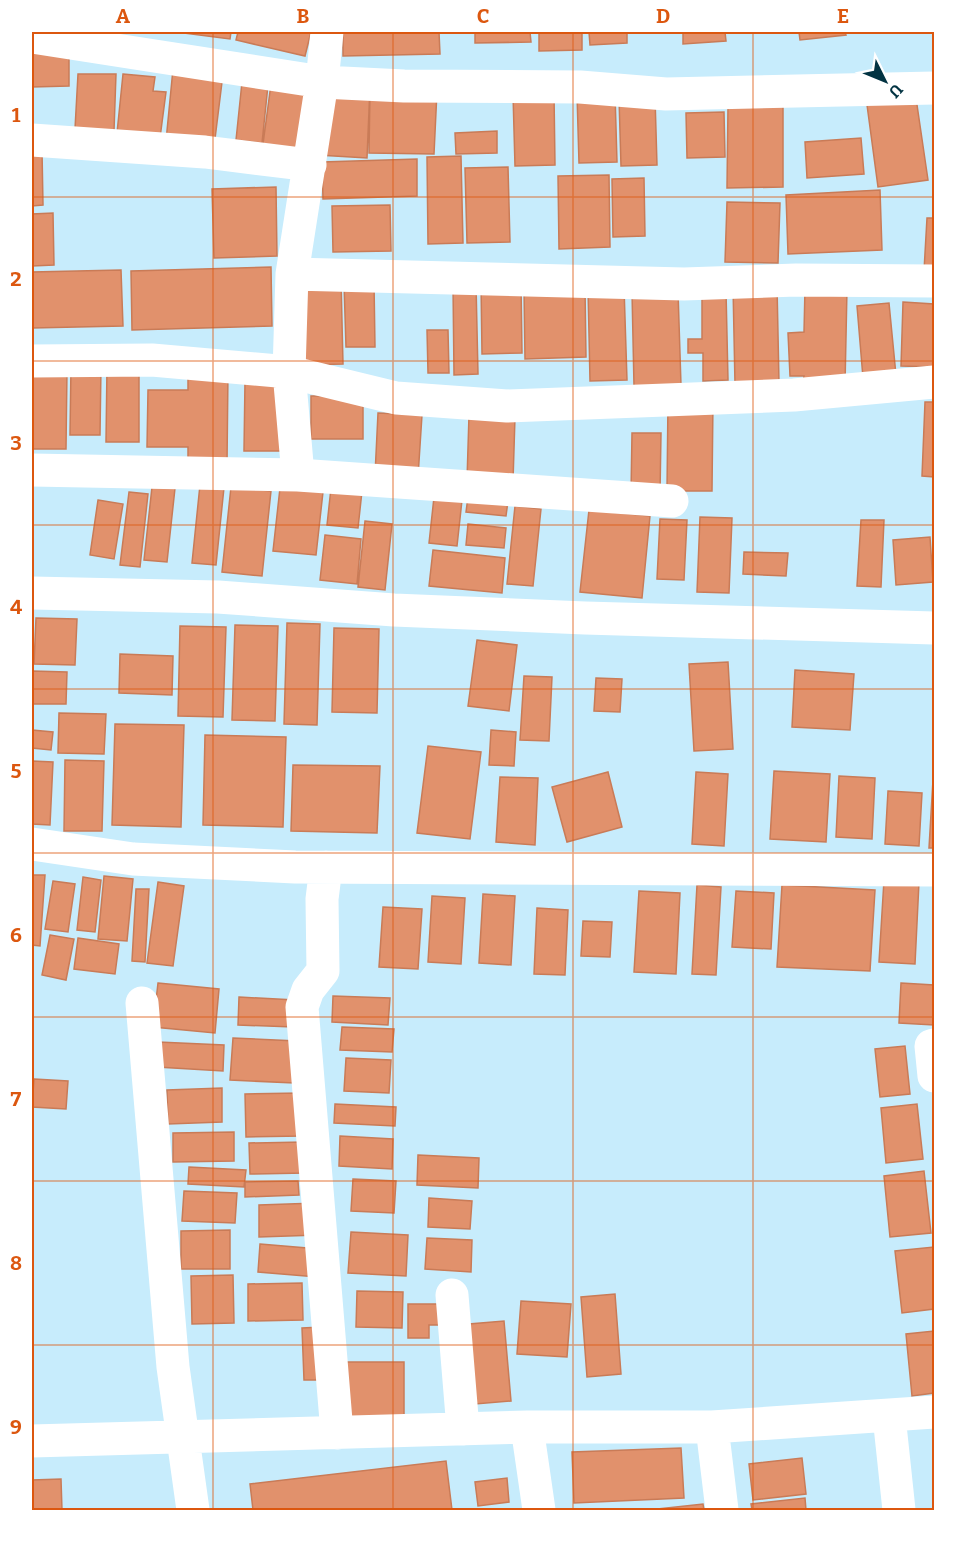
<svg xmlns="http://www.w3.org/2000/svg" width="966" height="1542" font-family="Bitter,serif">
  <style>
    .building { fill: #e1916c; stroke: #c97b57; stroke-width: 1.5 }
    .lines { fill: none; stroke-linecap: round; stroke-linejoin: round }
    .street { stroke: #fff; stroke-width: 33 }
    .grid { fill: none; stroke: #dc570f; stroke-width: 1.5; stroke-opacity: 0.55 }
    .neatline { fill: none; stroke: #dc570f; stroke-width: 2 }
    .grid-label { font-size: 20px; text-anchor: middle; font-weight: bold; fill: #dc570f }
  </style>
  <rect width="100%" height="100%" fill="#c7ecfc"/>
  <path class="building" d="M176,32H231L230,39Z
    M238,32H311L305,56L236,40Z
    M343,32H439L440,54L343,56Z
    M475,32H530L531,42L475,43Z
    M539,32H582V50L539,51Z
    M589,32H627V43L590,45Z
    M683,32H725L726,41L683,44Z
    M799,32H845L846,35L800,40Z
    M69,50V86L32,87V51Z
    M173,69L223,74L214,147L166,141Z
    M78,74H116L114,131L75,129Z
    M123,74L155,77L153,91L166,92L160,138L117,133Z
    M242,82L268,85L262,143L236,140Z
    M271,84L310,89L303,149L263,144Z
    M332,86L370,87L367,158L318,155Z
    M370,90L437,91L434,154L369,153Z
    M554,93L555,165L515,166L513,94Z
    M615,93L617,162L579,163L577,94Z
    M655,97L657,165L621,166L619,98Z
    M916,98L928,180L878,187L867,105Z
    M728,106H783V187L727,188Z
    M724,112L725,157L687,158L686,113Z
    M497,131V153L456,154L455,133Z
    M861,138L864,174L807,178L805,142Z
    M42,150L43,205L32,206V151Z
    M461,156L463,243L428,244L427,157Z
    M417,159V196L323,199L322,162Z
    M508,167L510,242L467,243L465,168Z
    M609,175L610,247L559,249L558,176Z
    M644,178L645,236L613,237L612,179Z
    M276,187L277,256L214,258L212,189Z
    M880,190L882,250L788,254L786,195Z
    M727,202L780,203L778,263L725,262Z
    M390,205L391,251L333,252L332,206Z
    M53,213L54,265L32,266V214Z
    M927,218H934V272L924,271Z
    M271,267L272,326L132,330L131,271Z
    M121,270L123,326L32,328V272Z
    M341,279L343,364L301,365L299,281Z
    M374,282L375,347H346L344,283Z
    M521,282L522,353L482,354L481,283Z
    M476,284L478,374L454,375L453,285Z
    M777,285L779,383L735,384L733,286Z
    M585,287L586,357L525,359L524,289Z
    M624,287L627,380L590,381L588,288Z
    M805,288L847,289L845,385L803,384L804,376H790L788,333L804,332Z
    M678,291L681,385L634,386L632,292Z
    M702,291H726L728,380L703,381V353H688V339H702Z
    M903,302L934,304V367L901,366Z
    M889,303L896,375L863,378L857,306Z
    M427,330H448L449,373H428Z
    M71,366L101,367L100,435H70Z
    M107,367L139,368V442H106Z
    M32,370H67L66,449H32Z
    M188,371H228L227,465H188V447H147L148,390H188Z
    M245,381H281V451H244Z
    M311,396H363V439H311Z
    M668,401H713L712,491H667Z
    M925,402H934V477L922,476Z
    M378,413L422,415L418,477L375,475Z
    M469,415L515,417L513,481L467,480Z
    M632,433H661L660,494H631Z
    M201,475L225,478L216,565L192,563Z
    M153,478L176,479L167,562L144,560Z
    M281,479L324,483L316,555L273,551Z
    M332,479L363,482L358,528L327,525Z
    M231,487L271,491L262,576L222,572Z
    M435,488L463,491L457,546L429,543Z
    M129,492L148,494L140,567L120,565Z
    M468,497L508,501L506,516L466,512Z
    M98,500L123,504L114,559L90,555Z
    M515,506L541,509L533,586L507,584Z
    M589,510L650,516L642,598L580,592Z
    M700,517L732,518L729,593L697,592Z
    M660,519L687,520L684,580L657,579Z
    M861,520H884L881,587L857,586Z
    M365,521L392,524L385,590L358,587Z
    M468,524L506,528L504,548L466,545Z
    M325,535L361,539L357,584L320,580Z
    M930,537L933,582L896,585L893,540Z
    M433,550L505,558L502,593L429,586Z
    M744,552L788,553L786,576L743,574Z
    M36,618L77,619L75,665L34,664Z
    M287,623L320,624L317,725L284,724Z
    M235,625L278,626L275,721L232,720Z
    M180,626L226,627L223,717L178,716Z
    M334,628L379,629L377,713L332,712Z
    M477,640L517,645L509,711L468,706Z
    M120,654L173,656L172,695L119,693Z
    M728,662L733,749L694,751L689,664Z
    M795,670L854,674L850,730L792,727Z
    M32,671L67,672L66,704H32Z
    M524,676L552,677L549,741L520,740Z
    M596,678L622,679L620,712L594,711Z
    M59,713L106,714L104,754L58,753Z
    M115,724L184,725L181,827L112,825Z
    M32,730L53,732L51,750L32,748Z
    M491,730L516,732L514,766L489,765Z
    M205,735L286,737L283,827L203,825Z
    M428,746L481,752L470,839L417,833Z
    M65,760L104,761L102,831H64Z
    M32,761L53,762L50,825L32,824Z
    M293,765L380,766L377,833L291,831Z
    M774,771L830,774L826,842L770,839Z
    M608,772L622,827L567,842L552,787Z
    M696,772L728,774L724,846L692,844Z
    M839,776L875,778L872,839L836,837Z
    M500,777L538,778L535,845L496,842Z
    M933,780H934V848H929Z
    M888,791L922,793L919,846L885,844Z
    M32,875H45L40,946L32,945Z
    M104,876L133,879L127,941L98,939Z
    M83,877L101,880L95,932L77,930Z
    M884,880L919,882L915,964L879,962Z
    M53,881L75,884L68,932L45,929Z
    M158,882L184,886L173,966L147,963Z
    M697,885L721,887L716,975L692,974Z
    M782,885L875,890L870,971L777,967Z
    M136,889H149L145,962L132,961Z
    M639,891L680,893L676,974L634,972Z
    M736,891L774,893L771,949L732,947Z
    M483,894L515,896L511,965L479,963Z
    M432,896L465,898L461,964L428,962Z
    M383,907L422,909L418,969L379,967Z
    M537,908L568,910L565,975L534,974Z
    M583,921L612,922L610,957L581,956Z
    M50,935L74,939L66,980L42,975Z
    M78,938L119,944L115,974L74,969Z
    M158,983L219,989L215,1033L153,1027Z
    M901,983L934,985V1025L899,1023Z
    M333,996L390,998L388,1025L332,1022Z
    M239,997L295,1000L293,1027L238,1025Z
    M342,1027L394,1029L392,1052L340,1050Z
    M233,1038L297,1041L294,1083L230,1080Z
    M158,1042L224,1045L223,1071L157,1067Z
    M905,1046L910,1094L880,1097L875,1049Z
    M346,1058L391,1060L389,1093L344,1091Z
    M34,1079L68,1081L66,1109L32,1107Z
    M222,1088V1122L168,1124L167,1090Z
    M301,1093L302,1136L246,1137L245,1094Z
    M335,1104L396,1107L395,1126L334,1123Z
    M917,1104L923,1159L886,1163L881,1108Z
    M234,1132V1161L173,1162V1133Z
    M340,1136L393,1139L392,1169L339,1166Z
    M304,1142L305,1173L250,1174L249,1143Z
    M418,1155L479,1158L478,1188L417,1185Z
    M189,1167L246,1170L244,1187L188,1184Z
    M924,1171L931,1233L890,1237L884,1176Z
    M353,1179L396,1181L394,1213L351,1211Z
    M298,1181L299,1195L245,1197V1182Z
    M184,1191L237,1193L235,1223L182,1221Z
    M429,1198L472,1201L470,1229L428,1227Z
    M317,1203L318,1235L259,1237V1205Z
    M230,1230V1269H181V1231Z
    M351,1232L408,1235L406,1276L348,1273Z
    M427,1238L472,1240L471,1272L425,1269Z
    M260,1244L319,1249L317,1277L258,1272Z
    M934,1247V1309L902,1313L895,1251Z
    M233,1275L234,1323L192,1324L191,1276Z
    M302,1283L303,1320L248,1321V1284Z
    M357,1291L403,1292L402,1328L356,1327Z
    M615,1294L621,1374L587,1377L581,1297Z
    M521,1301L571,1304L567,1357L517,1354Z
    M408,1304H442L441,1325H429V1338H408Z
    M504,1321L511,1401L475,1404L469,1324Z
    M322,1327L323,1380H304L302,1328Z
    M934,1331V1393L912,1396L906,1334Z
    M344,1362H404V1423H344Z
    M681,1448L684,1498L574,1503L572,1452Z
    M802,1458L806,1494L753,1500L749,1464Z
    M446,1461L452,1510H253L250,1484Z
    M507,1478L509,1502L478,1506L475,1482Z
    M61,1479L62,1510H32V1480Z
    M805,1498L806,1510H752L751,1504Z
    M703,1504L704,1510H658V1509Z"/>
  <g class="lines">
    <path class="street" d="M32,37L322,82L404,86L580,87L666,94L934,88
      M32,140L205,152L310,165
      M292,274L684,284L796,280L934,281
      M32,361L152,360L289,372L396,398L507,406L794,395L934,382
      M32,470L298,475L672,501
      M298,475L289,372L292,274L322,82L327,32
      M32,593L218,597L394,610L585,618L934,628
      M32,844L133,859L295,867L934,870
      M326,867L322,899L323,971L308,990L302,1007L337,1433
      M142,1003L173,1367L193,1510
      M934,1045L931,1046L934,1076
      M452,1295L463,1429
      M889,1416L899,1510
      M527,1427L539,1510
      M712,1427L722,1510
      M32,1441L527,1427H712L934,1412"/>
  </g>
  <path class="grid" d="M213,32V1510M393,32V1510M573,32V1510M753,32V1510M32,197H934M32,361H934M32,525H934M32,689H934M32,853H934M32,1017H934M32,1181H934M32,1345H934"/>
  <rect width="966" height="1542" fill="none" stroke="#ffffff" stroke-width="66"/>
  <g transform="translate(885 81) rotate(133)" stroke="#ffffff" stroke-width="4.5" paint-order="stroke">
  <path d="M0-4.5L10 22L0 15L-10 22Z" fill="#023342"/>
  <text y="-9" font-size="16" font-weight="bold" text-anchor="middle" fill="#023342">U</text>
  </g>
  <rect x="33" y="33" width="900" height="1476" class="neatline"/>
  <g class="grid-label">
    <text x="123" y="23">A</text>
    <text x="303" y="23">B</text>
    <text x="483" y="23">C</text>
    <text x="663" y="23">D</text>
    <text x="843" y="23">E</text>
    <text x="16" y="122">1</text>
    <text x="16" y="286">2</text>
    <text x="16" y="450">3</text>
    <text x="16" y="614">4</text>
    <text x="16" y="778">5</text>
    <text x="16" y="942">6</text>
    <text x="16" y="1106">7</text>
    <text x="16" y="1270">8</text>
    <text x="16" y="1434">9</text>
  </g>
</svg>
